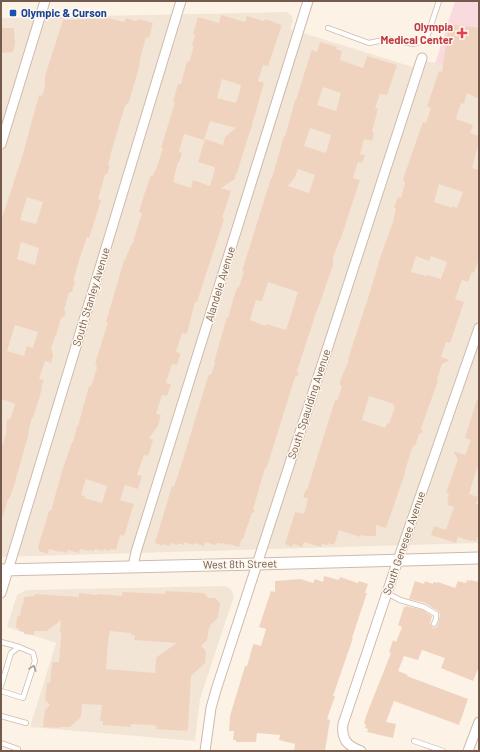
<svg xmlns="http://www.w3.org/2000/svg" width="480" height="752" font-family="Barlow,sans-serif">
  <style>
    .residential { fill: #f3e5d5 }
    .medical { fill: #f9dade }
    .building { fill: #f0d3bf; fill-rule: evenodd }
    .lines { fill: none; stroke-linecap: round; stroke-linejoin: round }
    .service-casing { stroke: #cdbbad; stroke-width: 6 }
    .minor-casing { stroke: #cdbbad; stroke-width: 11 }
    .tertiary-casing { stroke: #cdbbad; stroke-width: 13 }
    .service { stroke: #fff; stroke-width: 4.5 }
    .minor { stroke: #fff; stroke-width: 9 }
    .tertiary { stroke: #fff; stroke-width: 11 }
    .oneway { stroke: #ac9c94 }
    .transit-dot { fill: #1a4fb4; stroke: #fef7ed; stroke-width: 1.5 }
    .health-dot { fill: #e0444e; stroke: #fef7ed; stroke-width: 1.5 }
    .labels { text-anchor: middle; stroke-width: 3; stroke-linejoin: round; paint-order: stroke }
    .transit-label { font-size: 11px; font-weight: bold; fill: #164399; stroke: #fef7ed; text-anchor: start }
    .health-label { font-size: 11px; font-weight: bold; fill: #be3a42; stroke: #fef7ed; text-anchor: end }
    .street-label { font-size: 11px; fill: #745a4c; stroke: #fef7ed }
  </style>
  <rect width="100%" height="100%" fill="#fcf3e6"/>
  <path class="residential" d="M287,12L292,16L293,22L290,29L413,67L416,60L479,69V543L1,557V18Z
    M225,586L231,589L234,596L200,699L195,741L30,727L56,643L7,627L17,595L26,590Z"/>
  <path class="medical" d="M455,1H479V71L435,64Z"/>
  <path class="building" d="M221,15L245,22L247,16L264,21L265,19L282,25L268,66L263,65L258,81L264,83L252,125V127L250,131L237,173H236L235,179L221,188L231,191L222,218L224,219L197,302H195L187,334L182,333L176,352L180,353V356L177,365L172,364L166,383L171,384L167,396L162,395L156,414L161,415L158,426L149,438L153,440L148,456L144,455L137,475L142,476L138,489L125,485L120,500L134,504L124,536L120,535L116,550L110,549L109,551L104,549L103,551L95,549L94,551L89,550V551L80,549L79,553L68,550L67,553L60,551V552L49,549L48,554L39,551L38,547L49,511H51L62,471L72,442H73L77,426H78L89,386H91L97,368H96L97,365L95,364L108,322H106L124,260H125L131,245H132L142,213L139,212L144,195L151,175L153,176L155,170H156L163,148H161L175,102L173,101L178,84H181L187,61L189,62L194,46L192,45L195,35L193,34L198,17L219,23ZM222,79L241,85L240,87H241L236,103L217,98ZM210,121L236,128L225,137L223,145L205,139L198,162L215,167L214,169H215L210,186L193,180L191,188L173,182L178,162L179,163L182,153L179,152L184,134L204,140ZM86,479L107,486L102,503L84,498L85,496L81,495Z
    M109,18L124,22L126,18L136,21L137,20L139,21V19L153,23L149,38L146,37L139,63H140L139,67L129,102L125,106L110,156H111L108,164L110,166L107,174H105L98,199L101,200L93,226L89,238L87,237L81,254L73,281H75L72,292H70V293H69L64,310L66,312L64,317L61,318L56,336H55L51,348L53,355L51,363L45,361L39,379L44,380L41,388L42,389L33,418L32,417L28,433H29L26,443L14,486L9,499H8L3,516H1V450L7,430H6L7,419L10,420L15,404L1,399V221L22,157L39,95L42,96L45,86V76L63,20ZM27,197L43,202L36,224L20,220ZM21,242L39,248L35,265L17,259ZM15,325L38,332L33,348L27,346L24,356L7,351Z
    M449,24L479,28V99L467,93L464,104L461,103L456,119L473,125L470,133L479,136V142L472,168L479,170V258L474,273L472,272L468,282L462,280L455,299L464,302L450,343L446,342L441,357L450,360L442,364L437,380L438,381L421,428L423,432L419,434L415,446H413L404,473H405L403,479L386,528L376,525V536H366L361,535L360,537L339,530L334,545L328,543V545L322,544L321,547L304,542L302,547L293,544L292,547L285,544L295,512L304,514L308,499L303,497L306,489L307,490L335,400L337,401L342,386L340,385V381L349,360L348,359L370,292L381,255L393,222L396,208H394L398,197L401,198L405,183L403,179L423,122L426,123L431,108L427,106L439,71L442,72ZM439,184L463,192L457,208L453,206L452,208L434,202ZM416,256L429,261L431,256L447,262L441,279L427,275L426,276L411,272ZM369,396L394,404L393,406L395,407L389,424L387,423L385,428L362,420Z
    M1,28H13V29H14L15,44L13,52L1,53Z
    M320,42L337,47L336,49L342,51L340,60L363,68L367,56L397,65L387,95L380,94L375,108L378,109L372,132L374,133L372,141L364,139L360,154L365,155L362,163L358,162L353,178L360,180L341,238L340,241H339L333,258V265L322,297L316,313L297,371L299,375L295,377L272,451L266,469L265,468L254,506L253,509L255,512L252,513L243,539L242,538L239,547L230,544V545L222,543V544L218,543L215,545L205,542L204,546L194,543L193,545L185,542L184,545L178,543V545L170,543V546L163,544V546L155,543L172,486L174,487L184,456L206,383L209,374L211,375L215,363L214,362L227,317L228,318L235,293L238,287H239L244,271H242L271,178H272L284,136L285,137L295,100H296L311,52L312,50L317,52ZM323,87L341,93L336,111L317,105ZM310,128L331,135L326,153L304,146ZM298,169L315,175L309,193L288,186L295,177ZM268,282L298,292L286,330L267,324L266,326L250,320L256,300L262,301Z
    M477,399L479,400V469L477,468L469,494L478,497L476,504L479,505V537H477L476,542L472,540L471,541L458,537L456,543L431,535L434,526L446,530L454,507L447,505L449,501L447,500L449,494L446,493L458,459L453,451L465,455L471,440L465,438Z
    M324,576L339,580L340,577L358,583L359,581L368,584L365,593H367L352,638H353L333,696H335L327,719L330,720L325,751H294L295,744L279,740L280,735L257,733L256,742H236V740H233L234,731H229L230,716L245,666H247L253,645L254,644L261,646L266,629L259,627L271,591L275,592V581L301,579L313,583L315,579L323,582Z
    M467,580L470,581V580L479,582V667L473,681L441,668L445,658L422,650L418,660L404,656L398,671L408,675L407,676L468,699L459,725L394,701L386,722L396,724L393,738L367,732L368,729L365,728L366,724H364L366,716L391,653L389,652L393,640L396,642L402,627L398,625L404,607H406V606L423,610L432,616L430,624L433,628L437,627L439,620L440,614L438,611L425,603L409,599L415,581L424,584L425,581L433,584V582L438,583V582L455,588L458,581L466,583Z
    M166,591L204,593L208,598H215L220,603L218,618L210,625L211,626L209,628L207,640L201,646L206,651L205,663L191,676L188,728L187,731L156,729L157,726L151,725L131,724V727L103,725V721H100L102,705L82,704L81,717L70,727H60V728L43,727L45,710L50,705L45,700L47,683H50L52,663L53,662H59L61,638V632H60L61,620L47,631H34V635L24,634V632L19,631V628H16L17,617L20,615L22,605H23L24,597L34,596L35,594L79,597V593L96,595L100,594L122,596V593L123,592L165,594ZM110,631L131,633L130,635H135L134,640L177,643L158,656L156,659L155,673L106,669L108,642Z"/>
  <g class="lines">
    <g class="service-casing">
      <path id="service" d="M328,28L369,43L374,42L388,39L414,44L426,40L439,1
        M387,593L400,600L424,607L436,614V619L434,624
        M1,642L19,647L33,653L35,661L23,698L1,691
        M1,686L11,653L19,647
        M1,716L26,723
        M414,741L443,751
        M1,743L18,749"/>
    </g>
    <g class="minor-casing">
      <path id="minor" d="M1,144L45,1
        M133,566L136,552L308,1
        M1,593L181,1
        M205,751L211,708L216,690L422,58
        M361,751C347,746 341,739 343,724L398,560L479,328
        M468,751L479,722"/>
    </g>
    <g class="tertiary-casing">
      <path id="tertiary" d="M1,570L257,564L479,558"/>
    </g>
    <use href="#service" class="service"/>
    <use href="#minor" class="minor"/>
    <use href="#tertiary" class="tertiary"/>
  </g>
  <defs><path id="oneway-chevron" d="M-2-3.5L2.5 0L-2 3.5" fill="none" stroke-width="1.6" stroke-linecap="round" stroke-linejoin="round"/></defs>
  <use class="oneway" href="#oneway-chevron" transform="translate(33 668) rotate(-72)"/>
  <rect class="transit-dot" x="9" y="9" width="8" height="8" rx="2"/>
  <path class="health-dot" d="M460 27h4v4h4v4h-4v4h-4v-4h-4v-4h4z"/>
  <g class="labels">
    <g class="transit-label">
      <text x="21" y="17">Olympic &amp; Curson</text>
    </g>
    <g class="health-label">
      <text x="453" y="31">Olympia<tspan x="453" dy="13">Medical Center</tspan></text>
    </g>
    <g class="street-label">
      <text transform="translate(220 284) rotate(-73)" y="4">Alandele Avenue</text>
      <text transform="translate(91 297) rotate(-73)" y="4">South Stanley Avenue</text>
      <text transform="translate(309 404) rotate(-72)" y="4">South Spaulding Avenue</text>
      <text transform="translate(404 543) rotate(-71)" y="4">South Genesee Avenue</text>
      <text transform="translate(240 564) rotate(-1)" y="4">West 8th Street</text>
    </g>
  </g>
  <rect width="480" height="752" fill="none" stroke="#745a4c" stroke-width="4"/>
</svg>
